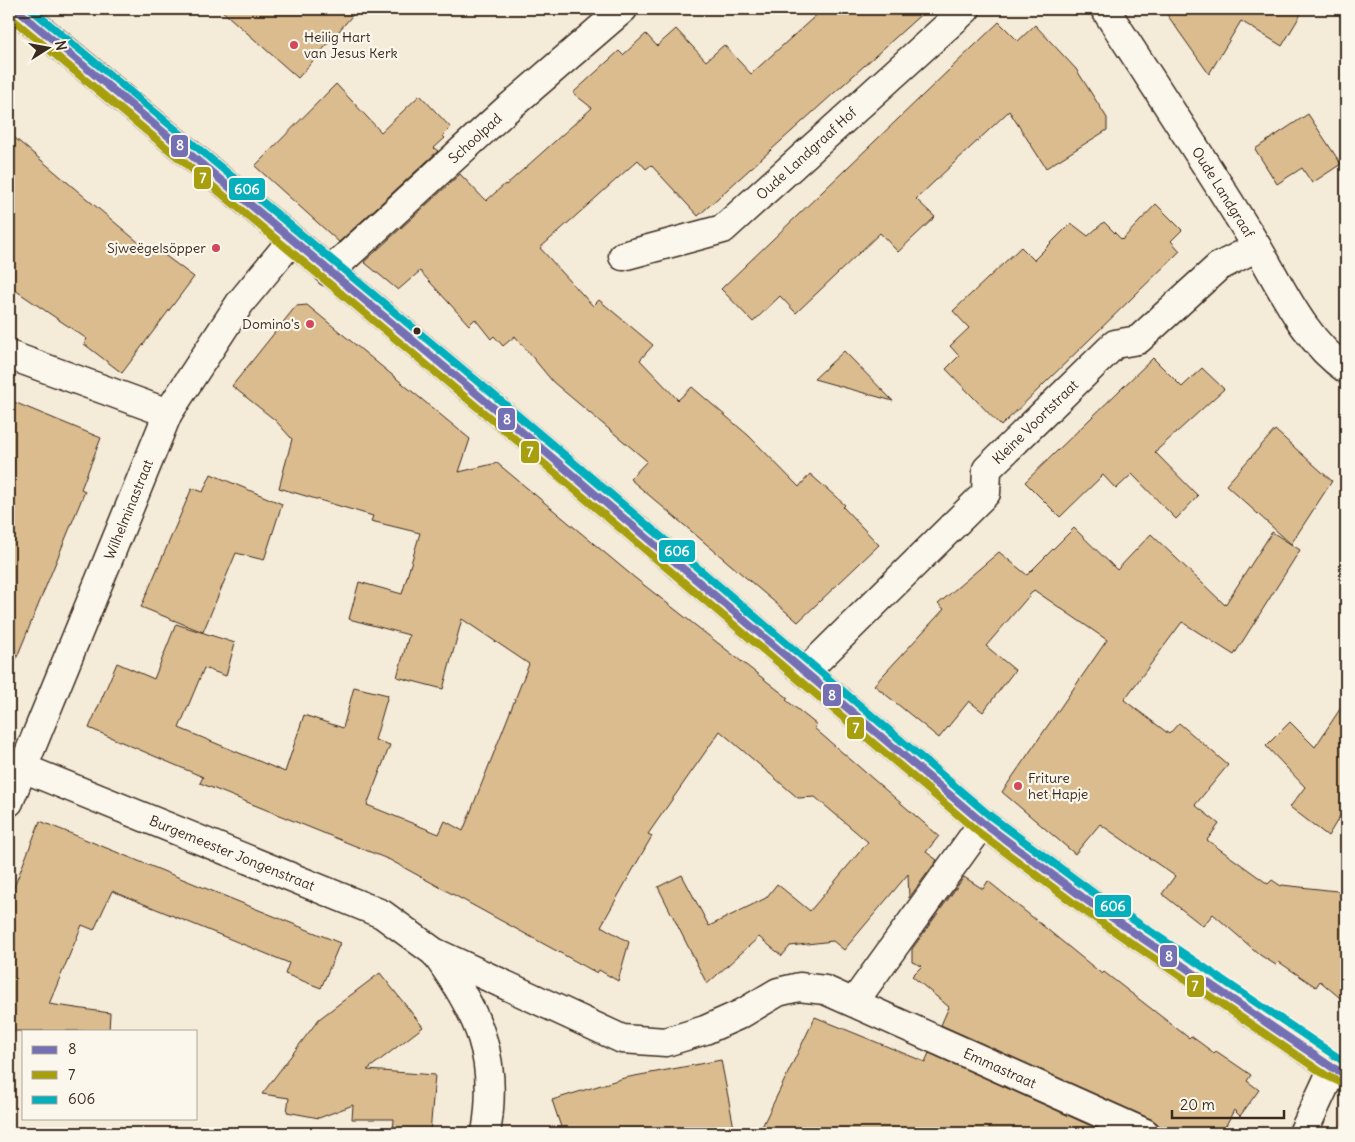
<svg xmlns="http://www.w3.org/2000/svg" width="1355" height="1142" font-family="Delius,sans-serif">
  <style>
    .building { fill: #dbbc8f; stroke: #3b2a1e }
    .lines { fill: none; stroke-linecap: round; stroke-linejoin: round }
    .minor-casing { stroke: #3b2a1e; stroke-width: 31 }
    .major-casing { stroke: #3b2a1e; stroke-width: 31 }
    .minor { stroke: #fbf7ec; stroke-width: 28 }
    .major { stroke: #ffdf80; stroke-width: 28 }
    .bus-1-casing { stroke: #fbf7ec; stroke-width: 11 }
    .bus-2-casing { stroke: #fbf7ec; stroke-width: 11 }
    .bus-3-casing { stroke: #fbf7ec; stroke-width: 11 }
    .bus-1 { stroke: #7570b3; stroke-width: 8 }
    .bus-2 { stroke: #a79f0e; stroke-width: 8 }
    .bus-3 { stroke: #06afbc; stroke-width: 8 }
    .poi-dot { fill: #d1495b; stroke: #fbf7ec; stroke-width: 2 }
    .bus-dot { fill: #3b2a1e; stroke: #fbf7ec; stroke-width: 2 }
    .labels { text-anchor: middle; stroke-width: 4.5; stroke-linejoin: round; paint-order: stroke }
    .poi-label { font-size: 14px; fill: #3b2a1e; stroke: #fbf7ec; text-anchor: start }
    .street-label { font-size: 14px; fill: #3b2a1e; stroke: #fbf7ec }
    .line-badge { stroke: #fbf7ec; stroke-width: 2 }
    .badge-label { font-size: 14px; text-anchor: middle; font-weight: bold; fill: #fff }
  </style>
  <rect width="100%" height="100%" fill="#f5ebd9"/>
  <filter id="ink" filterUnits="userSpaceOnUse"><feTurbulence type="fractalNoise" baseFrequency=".02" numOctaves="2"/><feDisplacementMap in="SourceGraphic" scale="10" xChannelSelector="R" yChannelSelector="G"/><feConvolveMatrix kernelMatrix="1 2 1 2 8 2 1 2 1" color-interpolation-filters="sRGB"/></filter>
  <g filter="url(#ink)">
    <path class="building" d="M220,9H358L298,78Z
      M823,9H927L698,216L651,165L646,169L638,160L540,248L593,306L599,300L653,345L640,360L678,400L692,387L749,436L799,487L810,474L845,505L843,507L879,545L798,622L630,479L647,461L553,382L515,336L503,346L494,336L491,339L475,319L469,325L420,271L398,290L364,262L460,174L486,201L505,184L506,185L592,108L573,93L619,51L623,55L646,34L657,46L676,29L706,61L724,45L751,74Z
      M1163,9H1304L1282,46L1241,21L1209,74Z
      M999,22L1018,41L1035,25L1076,69L1107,118V130L1046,168L1009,111L916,199L935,217L898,252L880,233L796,313L780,296L753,322L721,289Z
      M336,84L381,132L420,95L451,128L443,136L445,138L434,148L438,151L339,242L255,166Z
      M1308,114L1341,164L1312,183L1302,168L1277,184L1255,149Z
      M9,133L151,253L155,248L194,277L122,373L84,344L87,339L9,286Z
      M1156,204L1182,230L1171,241L1180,251L1001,426L946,369L959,356L950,346L969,328L953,311L1021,247L1034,260L1071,223L1088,236L1104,222L1122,240Z
      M307,305L470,439L459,472L497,463L635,578L788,698L786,700L817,725L814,728L939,836L926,852L937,860L909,898L908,874L844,950L833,941L790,946L782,956L759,937L707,984L658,887L682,875L709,926L766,898L777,884L810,911L868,842L815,797L798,798L720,731L648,834L652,836L601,926L629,942L618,981L599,970L597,973L390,860L200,783L203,777L89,728L117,663L154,679L176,624L235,643L226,676L204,668L179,728L285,772L304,715L343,728L354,687L388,695L375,740L390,745L367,805L439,834L445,821L463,831L529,664L462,619L443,689L397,677L409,635L349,619L359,582L402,594L420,533L371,521L373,516L279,488L292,439L275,420L232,386L296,306Z
      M844,351L893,401L814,379Z
      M1153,358L1182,387L1202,368L1224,389L1155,452L1198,496L1176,519L1132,474L1116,489L1103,475L1060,517L1025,482Z
      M9,400L101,438L81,489L85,491L10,674Z
      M1275,430L1332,481L1291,544L1226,485Z
      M211,474L282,504L264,560L236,553L203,632L141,607L192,488L203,492Z
      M1074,528L1117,570L1151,534L1225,605L1272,532L1300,550L1234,655L1182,622L1124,700L1169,734L1179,723L1228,765L1195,805L1219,824L1207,840L1268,884L1272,880L1281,886L1282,885L1346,892V1003L1320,981L1316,987L1279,962L1276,965L1260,955L1213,914L1203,926L1162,894L1175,876L1100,824L1075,854L1002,792L1107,640L1034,590L986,646L1015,670L983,712L969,701L939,738L874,685L944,609L938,604L999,552L1027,575Z
      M1346,700V806L1328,836L1290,807L1305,787L1266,746L1290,722L1315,747Z
      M40,821L340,943L321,988L285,974L289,963L112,891L94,930L82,925L49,1004L110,1013L109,1031H9V900Z
      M964,877L983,889L988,881L1102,974L1104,972L1189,1038L1191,1036L1214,1053L1216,1051L1251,1075L1247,1081L1259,1090L1240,1116L1234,1110L1222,1133H1160L1158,1124L1151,1119L941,1025L949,1007L912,976L922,966L912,962V949Z
      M380,973L423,1027L367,1070L435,1075L430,1133H393L394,1119H352L353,1105L319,1118L287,1112L289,1098L262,1094L319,1019Z
      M815,1017L925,1062L929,1053L1107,1133H759Z
      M721,1060L735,1133H563L552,1100L624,1078Z"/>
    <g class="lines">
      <g class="minor-casing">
        <g id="minor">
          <path id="s1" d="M1105,9C1156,87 1207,165 1256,245C1282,288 1304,340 1346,369"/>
          <path id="s2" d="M623,256L723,229L966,9"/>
          <path id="s3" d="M329,272L506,110L623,9"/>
          <path d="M9,355L168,413"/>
          <path id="s4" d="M805,672L986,493L987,469L1115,344L1138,340L1218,267L1257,247"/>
          <path id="s5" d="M9,765L23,768L382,914L434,952L622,1039L666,1042L705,1030L741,1014L778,992L799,987L825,990L1145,1133"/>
          <path id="s6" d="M9,802L168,413L240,303L292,240"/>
          <path d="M435,953C479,1014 499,1057 486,1133"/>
          <path d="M854,1002L983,823"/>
          <path d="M1303,1133L1333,1068"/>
        </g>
      </g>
      <g class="major-casing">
        <path id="major" d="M16,9L489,404L983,823L1089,902L1333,1068L1346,1074"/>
      </g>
      <use href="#minor" class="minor"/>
      <use href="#major" class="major"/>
      <g class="bus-1-casing">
        <path id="bus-1" d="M16,9L489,404L983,823L1089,902L1333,1068L1346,1074"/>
      </g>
      <g class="bus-2-casing">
        <path id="bus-2" d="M10,17L483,412L977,831L1083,910L1327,1076L1342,1083"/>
      </g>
      <g class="bus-3-casing">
        <path id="bus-3" d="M31,9L495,396L989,815L1095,894L1346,1063"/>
      </g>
      <use href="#bus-1" class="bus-1"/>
      <use href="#bus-2" class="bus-2"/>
      <use href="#bus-3" class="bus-3"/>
    </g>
  </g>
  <g class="poi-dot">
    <circle cx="294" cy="45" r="5"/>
    <circle cx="216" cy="248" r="5"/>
    <circle cx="310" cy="324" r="5"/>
    <circle cx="1018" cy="786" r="5"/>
  </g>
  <circle class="bus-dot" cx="417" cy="331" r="4.5"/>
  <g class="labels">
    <g class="poi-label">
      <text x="304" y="42">Heilig Hart<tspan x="304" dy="16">van Jesus Kerk</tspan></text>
      <text x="206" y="253" text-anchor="end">Sjweëgelsöpper</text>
      <text x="300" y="329" text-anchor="end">Domino's</text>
      <text x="1028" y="783">Friture<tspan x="1028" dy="16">het Hapje</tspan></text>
    </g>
    <g class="street-label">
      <text dy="5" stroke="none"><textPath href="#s3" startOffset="198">Schoolpad</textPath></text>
      <text dy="5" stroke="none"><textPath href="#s2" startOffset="216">Oude Landgraaf Hof</textPath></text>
      <text dy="5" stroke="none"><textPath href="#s1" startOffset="218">Oude Landgraaf</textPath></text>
      <text dy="5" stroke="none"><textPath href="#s4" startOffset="346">Kleine Voortstraat</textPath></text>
      <text dy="5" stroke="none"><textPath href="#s6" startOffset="316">Wilhelminastraat</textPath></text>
      <text dy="5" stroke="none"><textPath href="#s5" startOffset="240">Burgemeester Jongenstraat</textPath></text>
      <text dy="5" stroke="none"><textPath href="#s5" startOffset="1080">Emmastraat</textPath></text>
    </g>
  </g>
  <g class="line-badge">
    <rect x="170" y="134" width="19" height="24" rx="5" fill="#7570b3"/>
    <rect x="193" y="166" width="19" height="24" rx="5" fill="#a79f0e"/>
    <rect x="228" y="177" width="38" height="24" rx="5" fill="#06afbc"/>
    <rect x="497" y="407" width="19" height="24" rx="5" fill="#7570b3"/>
    <rect x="520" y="440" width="20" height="24" rx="5" fill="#a79f0e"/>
    <rect x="658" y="539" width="38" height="24" rx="5" fill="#06afbc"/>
    <rect x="822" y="683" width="20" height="24" rx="5" fill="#7570b3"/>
    <rect x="846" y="716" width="19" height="24" rx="5" fill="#a79f0e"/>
    <rect x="1094" y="894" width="38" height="24" rx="5" fill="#06afbc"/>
    <rect x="1159" y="944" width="19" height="24" rx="5" fill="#7570b3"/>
    <rect x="1186" y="974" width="19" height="24" rx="5" fill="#a79f0e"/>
  </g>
  <g class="badge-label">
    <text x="180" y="150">8</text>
    <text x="203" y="183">7</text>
    <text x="247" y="194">606</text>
    <text x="507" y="424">8</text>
    <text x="530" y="457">7</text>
    <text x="677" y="556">606</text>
    <text x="832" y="700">8</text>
    <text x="856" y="733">7</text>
    <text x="1113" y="911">606</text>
    <text x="1169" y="961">8</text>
    <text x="1195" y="991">7</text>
  </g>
  <rect width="1355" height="1142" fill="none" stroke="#fbf7ec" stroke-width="30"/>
  <rect x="15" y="15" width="1325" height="1112" fill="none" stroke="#3b2a1e" stroke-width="2" filter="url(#ink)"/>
  <rect x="22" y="1030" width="175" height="90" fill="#fbf7ec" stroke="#aea59a"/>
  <rect x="32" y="1046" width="25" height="8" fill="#7570b3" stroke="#aea59a"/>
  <text x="68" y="1054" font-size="15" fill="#3b2a1e">8</text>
  <rect x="32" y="1071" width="25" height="8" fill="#a79f0e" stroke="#aea59a"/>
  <text x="68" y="1080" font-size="15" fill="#3b2a1e">7</text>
  <rect x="32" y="1096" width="25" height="8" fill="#06afbc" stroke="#aea59a"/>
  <text x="68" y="1104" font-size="15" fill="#3b2a1e">606</text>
  <g transform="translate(48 48) rotate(79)" stroke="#fbf7ec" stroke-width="4" paint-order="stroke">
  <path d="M0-4L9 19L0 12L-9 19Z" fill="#3b2a1e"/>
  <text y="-8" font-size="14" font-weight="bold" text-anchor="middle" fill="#3b2a1e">N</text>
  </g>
  <path d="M1172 1110v8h112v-8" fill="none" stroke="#3b2a1e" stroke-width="2.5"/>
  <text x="1180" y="1110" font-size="15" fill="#3b2a1e" stroke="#fbf7ec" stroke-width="4" paint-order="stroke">20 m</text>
</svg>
